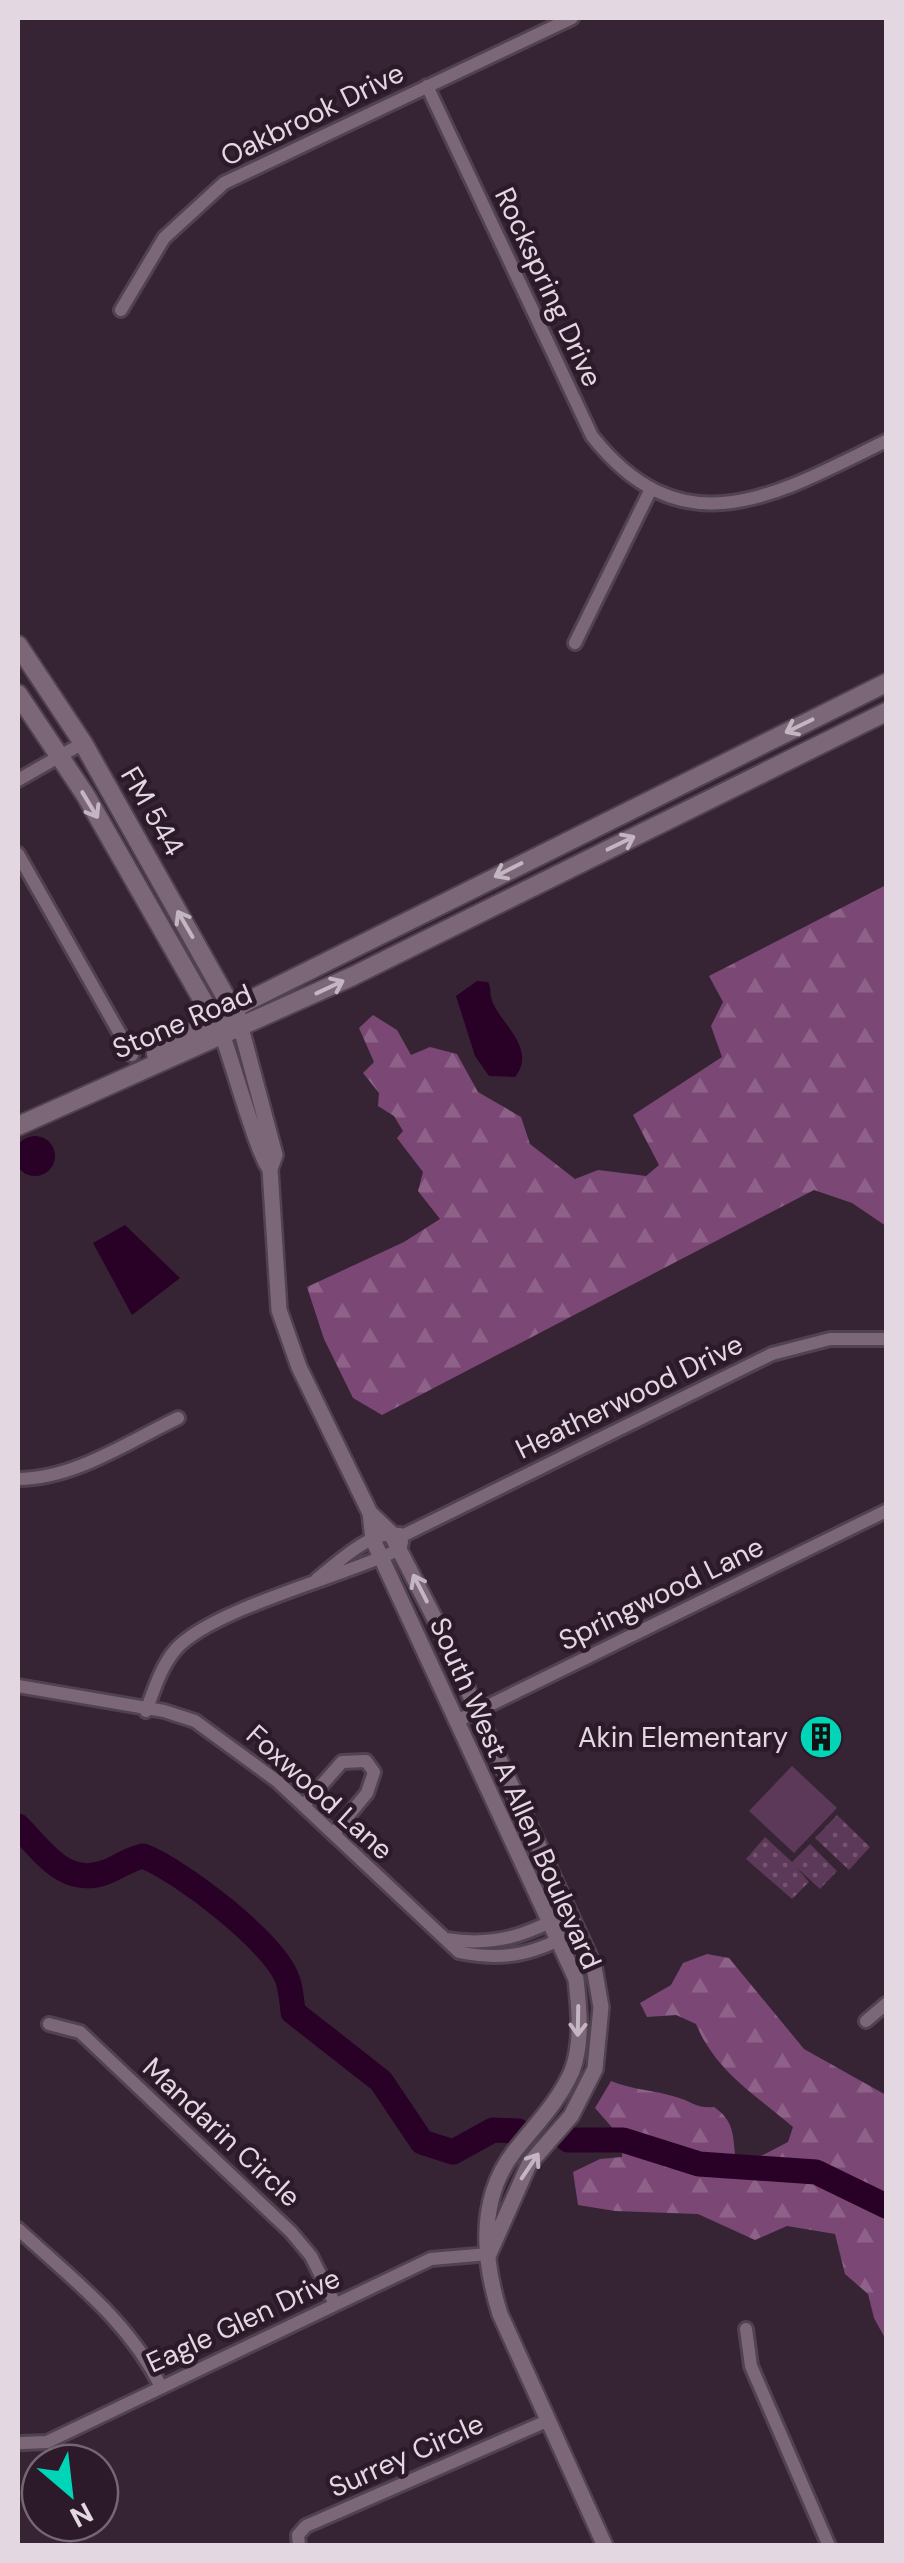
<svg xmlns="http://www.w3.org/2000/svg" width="904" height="2563" font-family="'DM Sans',sans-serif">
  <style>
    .green { fill: url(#green-dots) }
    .forest { fill: url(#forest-firs) }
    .pitch { fill: #5c3958 }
    .water { fill: #290026 }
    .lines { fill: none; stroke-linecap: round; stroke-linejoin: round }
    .river { stroke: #290026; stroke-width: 25 }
    .minor-casing { stroke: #50424e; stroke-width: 18 }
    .tertiary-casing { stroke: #50424e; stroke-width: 20 }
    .secondary-casing { stroke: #50424e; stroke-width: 22 }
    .minor { stroke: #7c6779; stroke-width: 12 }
    .tertiary { stroke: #7c6779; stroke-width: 15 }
    .secondary { stroke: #7c6779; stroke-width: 18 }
    .oneway { stroke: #c4b5c2 }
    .labels { text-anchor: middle; stroke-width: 9; stroke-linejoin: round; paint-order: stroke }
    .street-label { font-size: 28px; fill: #e3d7e1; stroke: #2c1a2a }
    .poi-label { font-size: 28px; fill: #e3d7e1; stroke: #2c1a2a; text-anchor: end }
  </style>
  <defs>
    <pattern id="green-dots" width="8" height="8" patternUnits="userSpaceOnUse" patternTransform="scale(2.5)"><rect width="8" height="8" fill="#5c3958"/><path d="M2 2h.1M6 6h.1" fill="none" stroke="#735570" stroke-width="1.8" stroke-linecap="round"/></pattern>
    <pattern id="forest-firs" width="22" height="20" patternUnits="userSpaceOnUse" patternTransform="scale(2.5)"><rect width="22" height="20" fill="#7b4775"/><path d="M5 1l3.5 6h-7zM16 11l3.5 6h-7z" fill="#8e6188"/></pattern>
  </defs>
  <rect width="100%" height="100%" fill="#362434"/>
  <path class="green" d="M837,1815L870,1847L849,1870L815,1838Z
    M765,1837L792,1862L810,1844L837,1871L820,1889L796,1867L809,1882L792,1899L746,1859Z"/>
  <path class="forest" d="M886,885V1226L852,1203L814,1190L382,1415L353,1398L324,1339L307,1287L404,1242L440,1219L418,1191L423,1172L397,1138L403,1131L394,1116L378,1106L379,1093L363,1073L374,1062L359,1028L373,1015L397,1030L411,1055L430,1047L457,1054L478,1092L521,1117L530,1144L575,1179L598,1170L646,1176L659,1165L633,1115L722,1057L711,1026L723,1002L709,976Z
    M707,1954L729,1958L804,2049L886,2095V2340L874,2318L868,2294L845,2274L835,2234L787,2226L755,2240L698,2214L615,2211L578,2205L573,2172L600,2159L622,2157L623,2140L595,2108L611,2081C633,2090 654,2090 676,2097C691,2101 697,2109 714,2107C733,2120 733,2133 735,2154L755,2159L788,2142L793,2127C756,2095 716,2072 696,2024L676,2015L647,2017L640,2003L671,1985L683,1963Z"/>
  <path class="pitch" d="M792,1766L837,1808L794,1853L749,1811Z"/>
  <path class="water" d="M477,981L488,982C491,987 490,992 491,997C496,1021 539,1047 515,1077L489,1076L475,1056L456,996Z
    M15 1156a20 20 0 1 1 40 0a20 20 0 1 1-40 0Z
    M125,1225L180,1278L132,1315L93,1243Z"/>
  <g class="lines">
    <path class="river" d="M18,1826C42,1850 65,1888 106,1872C119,1867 129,1859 143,1856C180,1870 276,1943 288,1981C291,1990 292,2002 293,2012L381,2081L422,2142L453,2152L493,2130L518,2131
      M568,2140H623L699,2164L816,2172L886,2206"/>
    <g class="minor-casing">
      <path id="minor" d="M427,86L592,436C684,553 779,493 886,441
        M121,310L164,238L224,183L572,18
        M575,643L651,489
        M18,780L83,743
        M18,854L132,1055
        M18,1479C74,1479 128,1442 178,1418
        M317,1579C340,1561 373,1527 404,1535L772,1354L830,1339H886
        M18,1686L164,1711L195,1721L277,1781L459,1952C506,1962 537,1953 578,1930
        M146,1711C154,1690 161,1666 176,1649C213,1608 346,1576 400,1549L402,1542
        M457,1721L886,1511
        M304,1805L342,1762L366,1761L374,1772L367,1793L335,1832
        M446,1939C495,1947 527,1935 570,1912
        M866,2021L886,2004
        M49,2024L80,2032L291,2232L311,2256L335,2304
        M18,2229C71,2278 129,2321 161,2387
        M746,2329L751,2366L829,2546
        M22,2443L47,2442L431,2259L489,2254
        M299,2546L298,2535L306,2526L547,2421"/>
    </g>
    <g class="tertiary-casing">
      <path id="tertiary" d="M241,1028L275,1155L270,1169L279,1310L299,1367L370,1513L390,1532L438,1625L594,1967L601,2007L595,2069L571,2116L529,2164L489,2254
        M223,1037C232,1061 259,1158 270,1169
        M370,1513L373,1540L576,1979C579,2008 583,2042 572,2071C558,2103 535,2125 514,2152C477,2200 483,2260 500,2314L605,2546"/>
    </g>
    <g class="secondary-casing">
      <path id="secondary" d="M18,645L83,743L238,1019
        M18,694L86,796L218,1027
        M156,1054L246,1002L886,683
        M18,1126L353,976L886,712"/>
    </g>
    <use href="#minor" class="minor"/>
    <use href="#tertiary" class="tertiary"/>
    <use href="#secondary" class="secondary"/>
  </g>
  <defs><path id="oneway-shaft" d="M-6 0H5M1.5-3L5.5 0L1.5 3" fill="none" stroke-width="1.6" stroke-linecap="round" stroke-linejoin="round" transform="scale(2.5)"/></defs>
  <g class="oneway">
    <use href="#oneway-shaft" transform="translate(799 726) rotate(154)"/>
    <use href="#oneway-shaft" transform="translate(90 805) rotate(59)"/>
    <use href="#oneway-shaft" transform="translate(621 843) rotate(-26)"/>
    <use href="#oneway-shaft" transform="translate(508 870) rotate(153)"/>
    <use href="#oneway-shaft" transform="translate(185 924) rotate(-120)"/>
    <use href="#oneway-shaft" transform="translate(330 987) rotate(-25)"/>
    <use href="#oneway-shaft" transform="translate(420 1588) rotate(-117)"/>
    <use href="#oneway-shaft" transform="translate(578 2021) rotate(91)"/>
    <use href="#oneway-shaft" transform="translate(530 2166) rotate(-56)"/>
  </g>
  <defs>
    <g id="building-disc" transform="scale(2.25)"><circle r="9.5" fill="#00d5b7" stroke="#2c1a2a"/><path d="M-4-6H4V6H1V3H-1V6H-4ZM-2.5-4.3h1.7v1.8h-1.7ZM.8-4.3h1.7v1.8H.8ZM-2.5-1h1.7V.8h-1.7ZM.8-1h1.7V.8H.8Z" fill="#111"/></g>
  </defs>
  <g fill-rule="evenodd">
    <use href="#building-disc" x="821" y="1737"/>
  </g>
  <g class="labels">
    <g class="street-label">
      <text transform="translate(312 114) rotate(-26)" y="10">Oakbrook Drive</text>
      <text transform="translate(549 287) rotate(65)" y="10">Rockspring Drive</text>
      <text transform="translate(153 811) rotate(60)" y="10">FM 544</text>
      <text transform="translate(182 1021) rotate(-23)" y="10">Stone Road</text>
      <text transform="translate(629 1396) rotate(-26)" y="10">Heatherwood Drive</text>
      <text transform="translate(661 1593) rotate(-26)" y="10">Springwood Lane</text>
      <text transform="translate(320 1792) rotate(42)" y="10">Foxwood Lane</text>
      <text transform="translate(516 1793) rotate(66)" y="10">South West A Allen Boulevard</text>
      <text transform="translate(222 2132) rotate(43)" y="10">Mandarin Circle</text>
      <text transform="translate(243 2320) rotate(-25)" y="10">Eagle Glen Drive</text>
      <text transform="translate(406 2455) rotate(-24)" y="10">Surrey Circle</text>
    </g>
    <g class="poi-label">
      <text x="788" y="1747">Akin Elementary</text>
    </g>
  </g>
  <rect width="904" height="2563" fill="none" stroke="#e3d7e1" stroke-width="40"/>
  <g transform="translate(70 2493) rotate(152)"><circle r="48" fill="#2c1a2a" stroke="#756673" stroke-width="2.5"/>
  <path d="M0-8L18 38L0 25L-18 38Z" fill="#00d5b7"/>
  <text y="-15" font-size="28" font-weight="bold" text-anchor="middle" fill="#e3d7e1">N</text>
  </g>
</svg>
